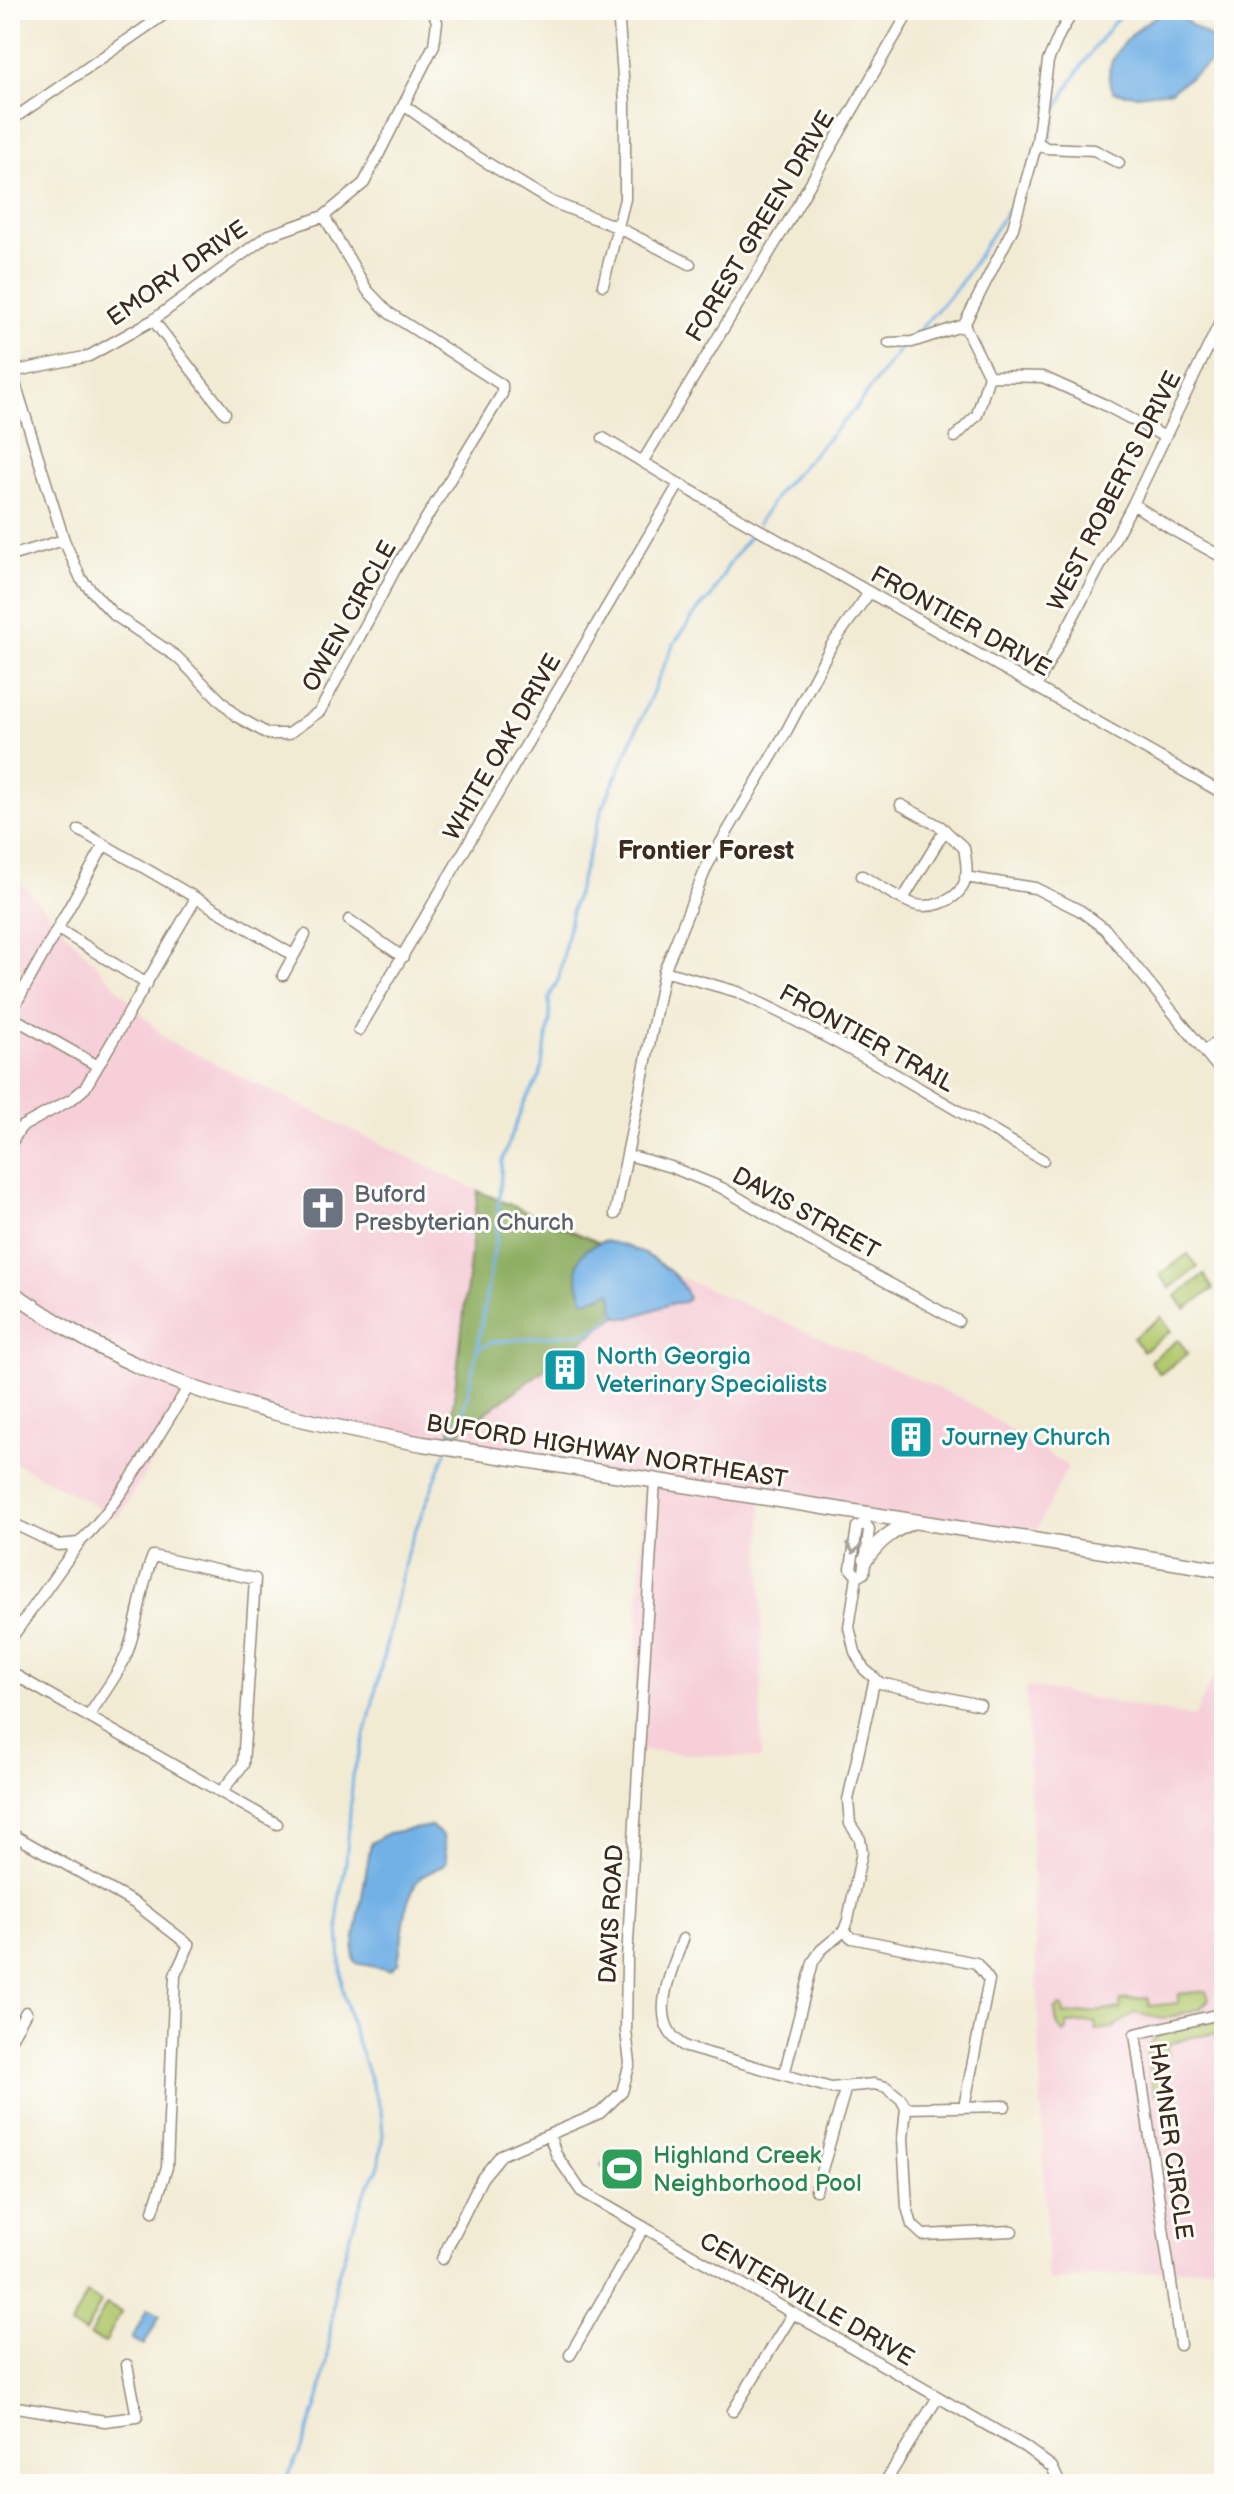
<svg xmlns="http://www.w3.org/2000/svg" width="1234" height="2494" font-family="'Balsamiq Sans',sans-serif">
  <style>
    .built { fill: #f6cfd9 }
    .green { fill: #b2c96e; stroke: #767a46; stroke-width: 2 }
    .forest { fill: #8dad61; stroke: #646c40; stroke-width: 2 }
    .water { fill: #72b1e6; stroke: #566e82; stroke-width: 2 }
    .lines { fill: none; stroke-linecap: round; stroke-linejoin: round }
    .stream { stroke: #72b1e6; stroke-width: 3 }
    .minor-casing { stroke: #968a79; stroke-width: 13 }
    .major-casing { stroke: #968a79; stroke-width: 17 }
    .minor { stroke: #fff; stroke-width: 10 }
    .major { stroke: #fff; stroke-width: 14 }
    .oneway { stroke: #a79f9a }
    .labels { text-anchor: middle; stroke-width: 6; stroke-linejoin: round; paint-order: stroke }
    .street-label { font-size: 24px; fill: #3b2a1e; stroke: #fdfcf7 }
    .worship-label { font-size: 24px; fill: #5b616d; stroke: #fdfcf7; text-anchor: start }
    .culture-label { font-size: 24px; fill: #0d838f; stroke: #fdfcf7; text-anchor: start }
    .leisure-label { font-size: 24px; fill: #27864d; stroke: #fdfcf7; text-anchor: start }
    .neighbourhood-label { font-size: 26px; font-weight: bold; fill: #3b2a1e; stroke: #fdfcf7 }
  </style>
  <rect width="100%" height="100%" fill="#fdfcf7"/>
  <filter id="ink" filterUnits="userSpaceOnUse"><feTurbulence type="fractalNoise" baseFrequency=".0125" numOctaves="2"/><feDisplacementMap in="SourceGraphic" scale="16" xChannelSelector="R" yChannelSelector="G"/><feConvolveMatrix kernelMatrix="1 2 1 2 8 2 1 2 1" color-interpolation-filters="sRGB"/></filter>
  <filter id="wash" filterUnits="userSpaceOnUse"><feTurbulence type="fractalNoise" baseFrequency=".006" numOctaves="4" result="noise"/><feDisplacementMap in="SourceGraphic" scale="32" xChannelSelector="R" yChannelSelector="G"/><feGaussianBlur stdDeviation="1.8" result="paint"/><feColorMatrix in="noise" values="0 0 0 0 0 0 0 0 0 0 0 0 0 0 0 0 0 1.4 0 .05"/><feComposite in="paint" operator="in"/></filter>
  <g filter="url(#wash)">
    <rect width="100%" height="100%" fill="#f2ebd4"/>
    <path class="built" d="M10,872L166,1040L478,1191L449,1439L673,1274L963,1399L1068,1467L1031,1541L762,1501L761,1759L633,1750L644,1482L449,1440L305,1425L195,1391L118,1518L10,1460Z
      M1224,1654V1804L1211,1802L1224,1888V2265L1048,2281L1026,1686L1194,1717Z"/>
    <path class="green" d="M1188,1254L1198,1267L1170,1288L1160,1275Z
      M1204,1275L1213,1289L1185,1309L1176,1296Z
      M1161,1317L1171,1331L1143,1351L1133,1338Z
      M1178,1340L1188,1353L1160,1374L1150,1361Z
      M1206,1991L1209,1999L1201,2008L1163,2019L1134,2013L1113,2028L1096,2030L1095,2022L1067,2024V2030L1064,2033C1056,2028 1056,2019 1055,2010L1059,2006L1063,2007L1064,2015L1120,2009L1121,2000L1148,1998L1149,2006L1178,2003L1179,1994Z
      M1219,2022L1224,2028V2042L1222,2033C1202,2034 1186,2038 1167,2045L1168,2055L1159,2057L1164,2094L1173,2095H1156C1151,2088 1151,2080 1150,2071C1149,2063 1145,2053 1149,2046C1155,2030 1203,2022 1219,2022Z
      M87,2294L101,2302L85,2333L71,2326Z
      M106,2304L121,2312L105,2343L90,2336Z"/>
    <path class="forest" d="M478,1191L673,1274L449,1440Z"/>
    <path class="water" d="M1167,10C1178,12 1181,18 1190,24C1205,34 1225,43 1223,64L1214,60L1171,91L1136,95L1113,92C1095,58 1141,23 1167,10Z
      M604,1241C633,1245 679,1267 688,1298L685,1302L673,1303L630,1318L620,1317C609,1306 616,1301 611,1292L586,1301L583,1299C574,1272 571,1251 604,1241Z
      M431,1826L443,1836L447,1861L442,1866L421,1877L415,1884L407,1904L398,1963L390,1970L355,1963L353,1950L371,1843L388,1833Z
      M609,2154L634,2169L640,2170L631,2185H625L620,2180L621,2175L601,2166Z
      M147,2309L160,2315L144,2345L132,2339Z"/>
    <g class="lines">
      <path class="stream" d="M1048,144C1054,131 1054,115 1060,103C1076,70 1101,38 1124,10
        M1034,168L1044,151
        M913,337L960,284L1019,192
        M758,524L780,490L856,408L901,347
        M477,1349L492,1342L591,1332L603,1325L616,1313
        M450,1442L466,1402L477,1349L496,1239L502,1161L523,1105L540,1076L550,1020L549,998L559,978L572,909L602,809L673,645L700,607L711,597L729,564L754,530
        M283,2484L299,2454L317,2406L327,2363L335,2284L363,2196L378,2168L383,2134L381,2111L351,2023L342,1987L338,1906L346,1862L353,1775L367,1728L408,1549L446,1452"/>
    </g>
  </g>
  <g filter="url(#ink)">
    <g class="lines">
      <g class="minor-casing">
        <path id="minor" d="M405,106L471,153L552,202L617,227L690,264
          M10,121L171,10
          M1037,142L1046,148L1094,150L1119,163
          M603,285L625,199V103L618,10
          M153,320L225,413
          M964,325L1013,228L1037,142L1048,61L1060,33L1074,10
          M889,343L912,342L964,325
          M10,367L64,540L81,579L113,614L177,657L236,716L268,734H288L320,711L397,566L502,394V385L389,313L367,290L324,216
          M12,372L89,356L153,320L267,236L324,216L364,183L434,45L437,22L433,10
          M989,376L1043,377L1103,404L1165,437
          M955,437L977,415L989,376L964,325
          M603,438L679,484L1224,794
          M643,461L791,217L910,10
          M1133,504L1173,530L1224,558
          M10,556L64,540
          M1037,685L1133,504L1224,314
          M862,876C879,885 895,897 913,904C929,910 954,902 963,886C969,875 966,860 964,848L941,827L901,805
          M965,877L1035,888L1081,911L1105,929L1224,1075
          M196,898L293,955
          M903,899L945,830
          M349,920L403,957
          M58,929L147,984
          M664,971L738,992L785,1015L888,1070L1043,1160
          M283,975L305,935
          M10,1014L104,845
          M10,1016L98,1066
          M359,1030L679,484
          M1205,1051L1224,1036
          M10,1145L21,1127L72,1099L85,1088L196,898L79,830
          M628,1155L671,1167L722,1188L806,1238L958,1321
          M615,1214L664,971L707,866L786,732L831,646L869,593
          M10,1522L58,1545L79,1543C124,1498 155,1440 189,1386
          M865,1523L857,1527L851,1569L857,1576L849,1627L855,1652L864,1669L880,1683L980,1705
          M857,1576L864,1573L869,1529L865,1523L866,1516
          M10,1640L79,1543
          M10,1669L15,1675L277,1824
          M88,1717C100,1698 115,1679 125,1658C139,1626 139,1589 153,1556L255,1579L243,1765L221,1792
          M10,1833L136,1904L189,1945L175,1975L167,2167L153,2211
          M844,1931L852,1938L976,1963L989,1980L964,2107
          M683,1939C671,1973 645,2024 686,2047L831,2088L874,2084L886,2087L901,2099L906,2108L903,2138L907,2207L912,2225L923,2235L1012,2231
          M10,2040L26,2012
          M784,2075L813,1962L821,1950L844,1931L848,1920L862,1852L860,1839L850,1824L848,1800L875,1678
          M906,2108L1005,2106
          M549,2135L557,2156L581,2191L1025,2447L1052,2467L1060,2484
          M816,2190L846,2087
          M442,2259L482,2178L501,2155L600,2113L622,2092L630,2063L626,2031L627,1959L655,1480
          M1180,2345L1135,2034L1224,2013
          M570,2355L644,2227
          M10,2406L105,2421L137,2417L127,2365
          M733,2411L793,2313
          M884,2484L938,2397"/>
      </g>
      <g class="major-casing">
        <path id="major" d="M10,1291C50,1318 91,1345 136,1365C227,1406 325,1426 423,1444L1224,1570
          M866,1559C879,1540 892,1531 913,1521"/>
      </g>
      <use href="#minor" class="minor"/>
      <use href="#major" class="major"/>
    </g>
    <defs><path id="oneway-chevron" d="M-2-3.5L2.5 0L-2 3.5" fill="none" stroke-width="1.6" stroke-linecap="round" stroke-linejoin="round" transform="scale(2)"/></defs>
    <use class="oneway" href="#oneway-chevron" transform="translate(854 1548) rotate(98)"/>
  </g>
  <defs>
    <g id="church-square" transform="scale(2.3)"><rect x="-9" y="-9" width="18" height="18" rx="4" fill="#6b7280" stroke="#fdfcf7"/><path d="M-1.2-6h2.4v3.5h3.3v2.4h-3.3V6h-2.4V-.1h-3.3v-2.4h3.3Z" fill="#fff"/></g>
    <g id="building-square" transform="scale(2.3)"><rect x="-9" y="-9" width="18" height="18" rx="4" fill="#0f9aa8" stroke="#fdfcf7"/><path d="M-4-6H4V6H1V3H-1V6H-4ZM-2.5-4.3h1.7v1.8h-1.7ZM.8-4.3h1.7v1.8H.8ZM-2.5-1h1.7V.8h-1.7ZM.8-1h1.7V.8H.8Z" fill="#fff"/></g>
    <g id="stadium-square" transform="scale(2.3)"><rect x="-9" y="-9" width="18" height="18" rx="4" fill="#2e9e5b" stroke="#fdfcf7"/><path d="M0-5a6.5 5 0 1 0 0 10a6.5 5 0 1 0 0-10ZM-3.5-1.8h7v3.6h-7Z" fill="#fff"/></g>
  </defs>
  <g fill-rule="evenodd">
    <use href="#church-square" x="323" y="1208"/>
    <use href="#building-square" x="565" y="1370"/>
    <use href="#building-square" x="911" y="1437"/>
    <use href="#stadium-square" x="622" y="2169"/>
  </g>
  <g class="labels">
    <g class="street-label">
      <text transform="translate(760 226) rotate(-59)" y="8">FOREST GREEN DRIVE</text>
      <text transform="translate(177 273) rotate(-35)" y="8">EMORY DRIVE</text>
      <text transform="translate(1114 491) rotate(-63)" y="8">WEST ROBERTS DRIVE</text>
      <text transform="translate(349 616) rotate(-61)" y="8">OWEN CIRCLE</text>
      <text transform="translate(961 621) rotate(29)" y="8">FRONTIER DRIVE</text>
      <text transform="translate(502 747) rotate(-60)" y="8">WHITE OAK DRIVE</text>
      <text transform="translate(867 1038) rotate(29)" y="8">FRONTIER TRAIL</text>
      <text transform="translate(806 1213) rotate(29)" y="8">DAVIS STREET</text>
      <text transform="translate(607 1451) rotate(9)" y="8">BUFORD HIGHWAY NORTHEAST</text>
      <text transform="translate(611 1914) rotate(-87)" y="8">DAVIS ROAD</text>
      <text transform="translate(1171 2141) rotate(82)" y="8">HAMNER CIRCLE</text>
      <text transform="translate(807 2299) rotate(30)" y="8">CENTERVILLE DRIVE</text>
    </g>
    <g class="worship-label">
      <text x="354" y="1202">Buford<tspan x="354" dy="28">Presbyterian Church</tspan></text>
    </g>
    <g class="culture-label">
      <text x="596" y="1364">North Georgia<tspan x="596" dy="28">Veterinary Specialists</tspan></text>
      <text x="942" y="1445">Journey Church</text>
    </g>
    <g class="leisure-label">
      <text x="653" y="2163">Highland Creek<tspan x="653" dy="28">Neighborhood Pool</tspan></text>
    </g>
    <g class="neighbourhood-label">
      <text x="706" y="859">Frontier Forest</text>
    </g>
  </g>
  <rect width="1234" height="2494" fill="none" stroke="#fdfcf7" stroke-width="40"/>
</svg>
